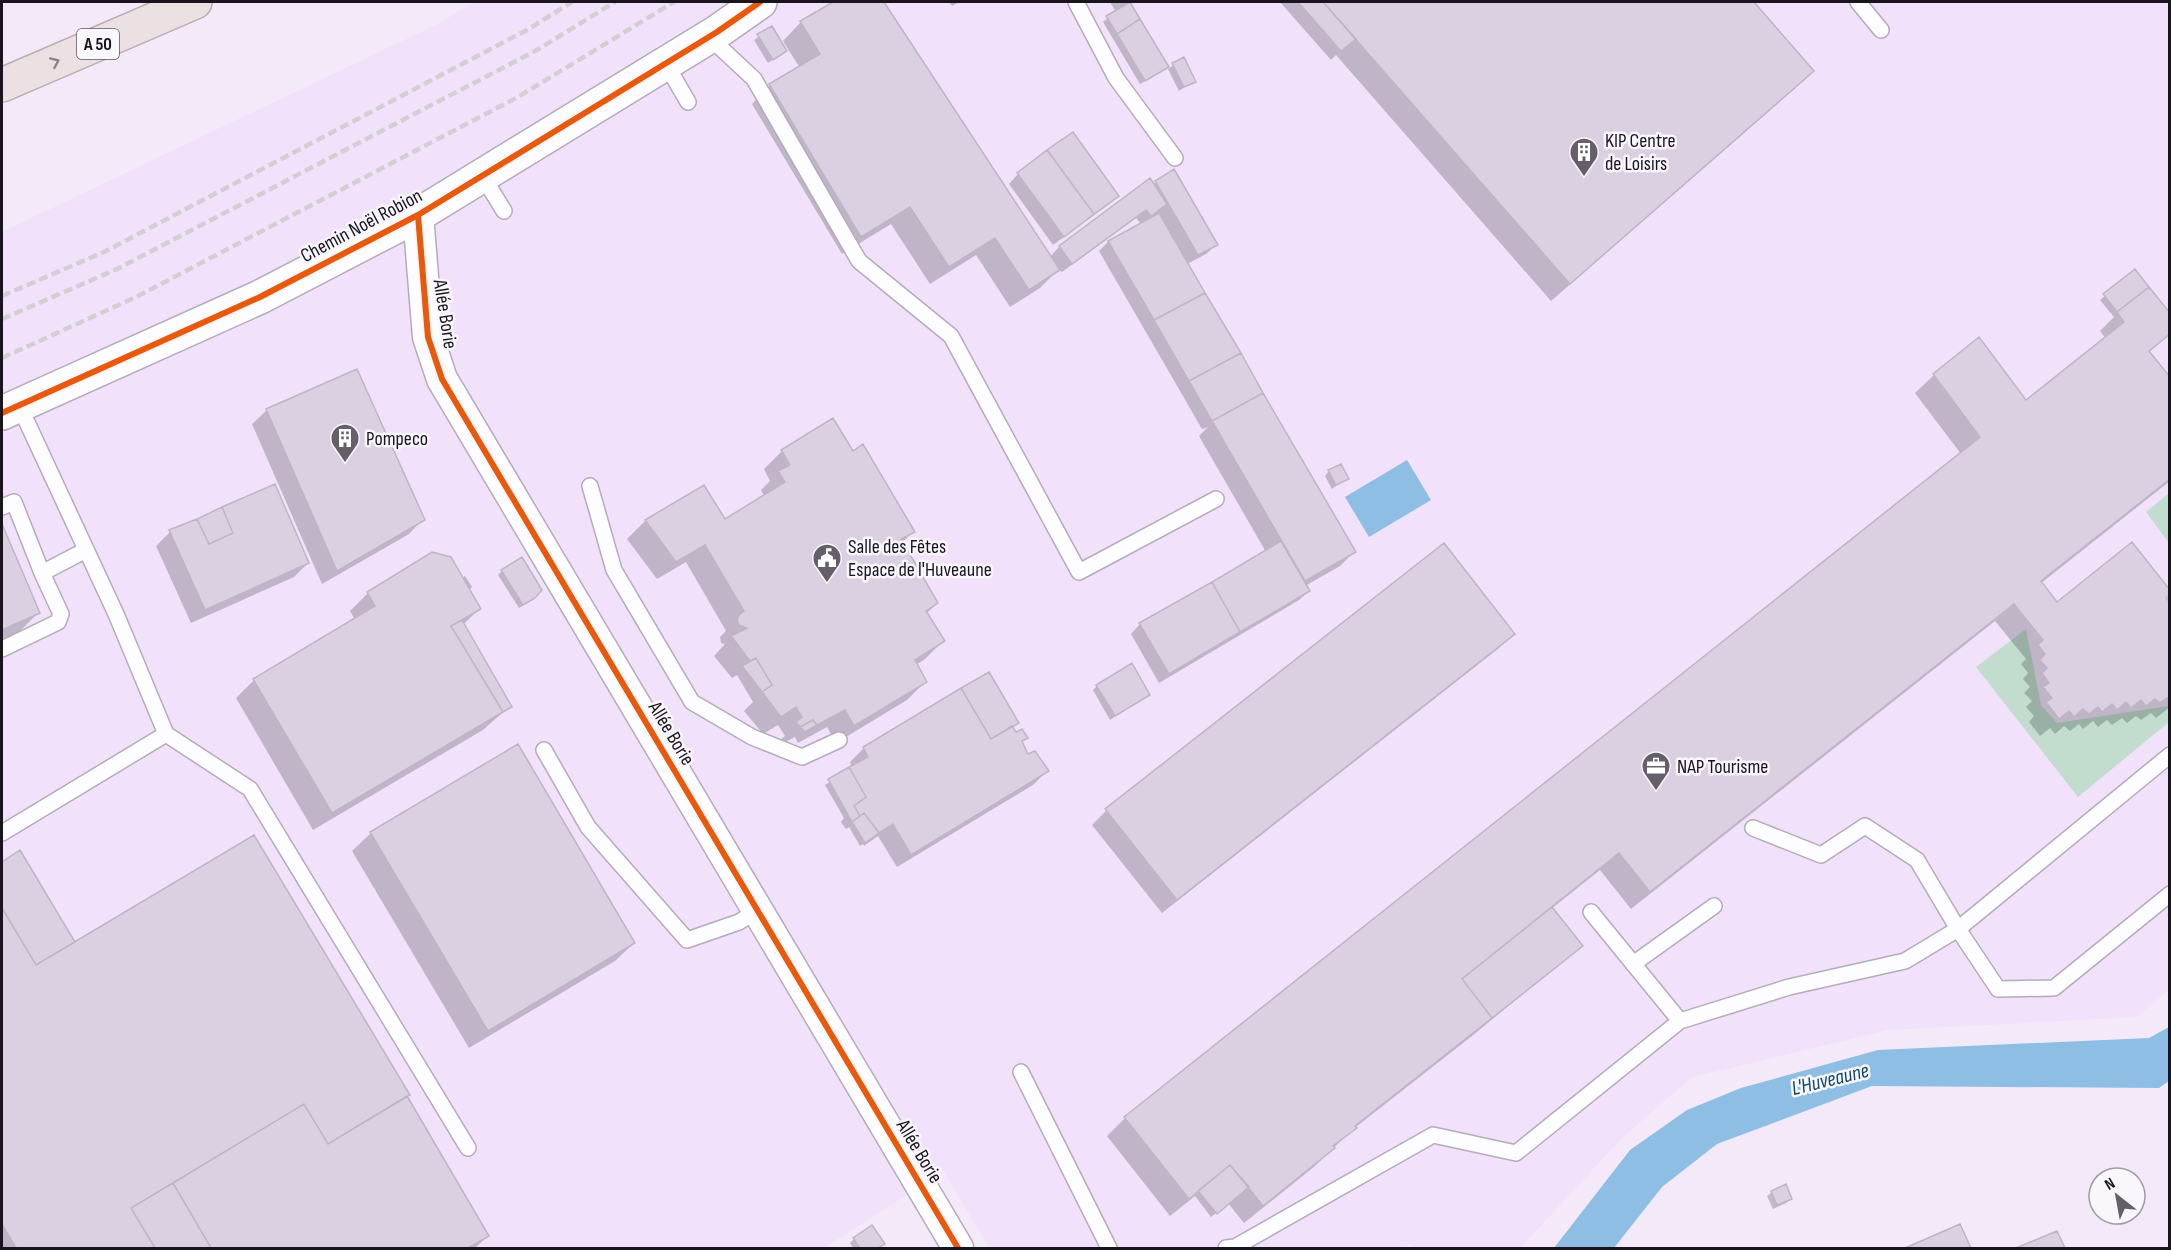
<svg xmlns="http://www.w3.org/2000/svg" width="2171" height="1250" font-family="'Sofia Sans Condensed',sans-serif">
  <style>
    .built { fill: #f1e1fa }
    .green { fill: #c2dcce }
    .water { fill: #8ebee4 }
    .shadow { fill: #0003 }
    .building { fill: #dbcfe2; stroke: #bdb6c2; stroke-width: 1.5 }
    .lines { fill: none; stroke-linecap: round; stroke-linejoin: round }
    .service-casing { stroke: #b4acb8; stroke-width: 18 }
    .minor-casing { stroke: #b4acb8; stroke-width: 33 }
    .tertiary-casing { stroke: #b4acb8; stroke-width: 36 }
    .motorway-casing { stroke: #bbacb3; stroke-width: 36 }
    .service { stroke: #fdfcfe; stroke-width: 15 }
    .minor { stroke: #fdfcfe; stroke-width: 30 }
    .tertiary { stroke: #fdfcfe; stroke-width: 33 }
    .motorway { stroke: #ebe0e2; stroke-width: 33 }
    .rail { stroke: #d2cfd3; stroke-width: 4.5; stroke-dasharray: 9 4.5; stroke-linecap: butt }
    .cycleway-casing { stroke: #f9f6fc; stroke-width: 10 }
    .cycleway { stroke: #e8590c; stroke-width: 6 }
    .oneway { stroke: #8d848a }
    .labels { text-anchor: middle; stroke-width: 5; stroke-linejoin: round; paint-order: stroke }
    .shield { fill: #f9f6fc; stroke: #5d5861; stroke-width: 1.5 }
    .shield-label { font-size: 18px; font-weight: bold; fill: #1a141e }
    .poi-label { font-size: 20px; fill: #1a141e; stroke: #f9f6fc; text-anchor: start }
    .street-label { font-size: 20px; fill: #1a141e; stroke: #f9f6fc }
    .water-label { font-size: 21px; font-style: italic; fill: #0c4767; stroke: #f9f6fc }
  </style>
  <rect width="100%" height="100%" fill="#f3e9f8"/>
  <path class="built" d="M474,2H2169L2170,989L2137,1017L1889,1030L1692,1077L1621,1139L1520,1248H1414L1410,1244L1403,1248H989L944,1171L824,1248H2V232L440,23Z"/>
  <path class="green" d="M2169,493V543L2146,512Z
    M2026,629L2041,705L2057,723L2169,706V722L2078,797L1976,667Z"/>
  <path class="water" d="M1407,460L1431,500L1369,537L1345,497Z
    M2169,1027V1081L2159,1088L1872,1086L1717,1144L1662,1187L1614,1248H1554L1630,1150L1687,1110L1741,1088L1878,1050L2149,1038Z"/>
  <path class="shadow" d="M835,2H882L1050,257L1059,247L1149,181L1152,185L1156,182L1216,245L1206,254L1187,264L1354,552L1340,566L1305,586L1309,591L1299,600L1159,683L1131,634L1140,624L1266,552L1199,436L1208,427L1202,429L1099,251L1108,242L1141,224L1136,218L1062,272L1059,269L1040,288L1010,307L976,255L930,284L891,224L842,254L752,104L770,85L800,68L783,41L801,22Z
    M949,2H959L952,6Z
    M1110,2H1130H1129L1167,67L1140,84L1103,22L1116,12Z
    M1280,2H1752L1812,71L1794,89L1551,301L1336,55L1331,60Z
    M771,28L785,51L768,63L754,40Z
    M1183,59L1194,81L1179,91L1168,69Z
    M1072,134L1117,196L1108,205L1053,245L1009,184L1018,174Z
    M2134,271L2170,334L2148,353L2170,379V481L2040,584L2057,605L2164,598L2170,605V707L2156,718L2151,713L2141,720L2136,716L2127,723L2122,718L2112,725L2107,720L2098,727L2093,721L2083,729L2079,724L2070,731L2064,726L2055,734L2050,728L2040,736L2029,722L2034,716L2026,707L2032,701L2024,693L2030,687L2023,679L2028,673L2021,664L2026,659L1995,621L1631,909L1600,870L1551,909L1581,946L1472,1036L1352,1130L1315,1166L1244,1223L1228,1203L1211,1217L1195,1196L1170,1216L1107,1136L1125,1118L1961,454L1915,393L1934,375L1978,339L2026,402L2106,339L2100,331L2114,317L2100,300Z
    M267,410L423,519L409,534L322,584L252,424Z
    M782,451L853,453L913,531L902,543L937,603L926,614L943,641L925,659L916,665L925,682L907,700L836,743L827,727L798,743L795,737L782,744L779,741L785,736L778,725L763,734L744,711L753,702L737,675L732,678L714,656L725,644L721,643L720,637L726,631L686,562L657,579L627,539L645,521L703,487L724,521L764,496L761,490L770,481L764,469Z
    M1329,471L1347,478L1332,489L1325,476Z
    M2,528L38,613L20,631L2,639Z
    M170,532L308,563L294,577L191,623L156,546Z
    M1444,545L1513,634L1499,648L1162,913L1092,825L1106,811Z
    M502,571L540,590L529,602L519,608L498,575Z
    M465,576L472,587L469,590L480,608L463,625L510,706L483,730L313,830L236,698L254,680L355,620L350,611L368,593L462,578Z
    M1097,686L1148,695L1110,720L1093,690Z
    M1017,723L1011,728L1015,734L1026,738L1021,743L1027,756L1047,771L1033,785L897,867L878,836L864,846L863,844L860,846L849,827L846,829L841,822L844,818L825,785L852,767L850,762L864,748Z
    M371,833L634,943L615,961L469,1048L352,851Z
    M20,852L74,943L406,1097L488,1236L475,1248H2V863Z
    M1772,1192L1791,1199L1786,1203L1773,1209L1767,1196Z
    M1959,1226L1970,1248H1908Z
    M2057,1233L2064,1248H2020Z
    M854,1239L883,1244L879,1248H853L850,1243Z"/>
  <path class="building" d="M833,2H884L1060,270L1029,290L995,238L949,267L910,207L861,237L769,84L820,54L800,21Z
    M1130,2L1140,19L1117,34L1106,16Z
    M1298,2H1323L1356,39L1341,51Z
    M1323,2H1754L1814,71L1570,284Z
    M1140,19L1169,67L1145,81L1117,34Z
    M772,26L787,51L773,60L757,34Z
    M1184,57L1196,82L1184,87L1172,63Z
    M1073,132L1119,196L1094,214L1047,150Z
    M1047,150L1094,214L1064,237L1017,173Z
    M1174,169L1218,245L1198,255L1155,181Z
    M1150,178L1167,204L1151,216L1146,210L1072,264L1059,246Z
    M1159,213L1205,293L1154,320L1108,241Z
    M2135,269L2149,287L2117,312L2103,294Z
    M2149,287L2170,313V334L2149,351L2170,377V479L2041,581L2057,602L2132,542L2170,590V595L2166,598L2170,602V696L2160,703L2155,699L2146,706L2141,700L2131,708L2126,702L2117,710L2112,704L2102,712L2098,707L2089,714L2083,709L2074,717L2069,711L2059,719L2046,702L2052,698L2043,687L2049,683L2042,673L2047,668L2040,660L2045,654L2038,645L2043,640L2014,604L1650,892L1619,853L1462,979L1492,1018L1355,1126L1357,1128L1333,1146L1335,1148L1263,1206L1230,1165L1189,1199L1124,1117L1980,437L1933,374L1979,337L2026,400L2124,322L2117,312Z
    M1205,293L1241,353L1189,381L1154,320Z
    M1241,353L1263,393L1212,421L1189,381Z
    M357,369L425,520L337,571L266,409Z
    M1263,393L1356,552L1305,581L1212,421Z
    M833,418L853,451L863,444L915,532L901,539L938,603L926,611L945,641L915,660L927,682L854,726L845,710L817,725L813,720L800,727L796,722L802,717L796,707L781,717L762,692L772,685L756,658L750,661L731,636L747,628L739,625L737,620L739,615L744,611L705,545L676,562L645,520L704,485L725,519L785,482L778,471L790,465L781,450Z
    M1341,464L1349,479L1336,485L1328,470Z
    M275,484L309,563L205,610L169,530L197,519L209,544L233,533L222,507Z
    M222,507L233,533L209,544L197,519Z
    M2,524L40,613L2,630Z
    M1281,541L1310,591L1240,632L1212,582Z
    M1444,543L1515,634L1177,900L1105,809Z
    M432,552L451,557L481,609L451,626L503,712L332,813L253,679L375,606L367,592Z
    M522,557L542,590L535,598L523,605L501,570Z
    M1212,582L1240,632L1169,674L1139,623Z
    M462,620L512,707L503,712L451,626Z
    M756,658L772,685L762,692L742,666Z
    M1132,663L1150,695L1115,716L1096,685Z
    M989,672L1019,723L991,739L961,688Z
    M961,688L991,739L1012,726L1016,732L1022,729L1028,738L1022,741L1028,754L1035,751L1049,771L911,855L893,824L879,833L864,813L860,816L854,806L866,797L849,767L868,757L863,747Z
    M813,720L817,725L805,732L800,727Z
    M518,744L635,943L488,1031L370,832Z
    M849,767L866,797L854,806L860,816L852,822L828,779Z
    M864,813L879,833L865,843L852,822Z
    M254,835L410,1095L328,1144L304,1104L131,1208L155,1248H16L2,1224V908L36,965Z
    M20,850L75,942L36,965L2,908V862Z
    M1552,907L1583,946L1492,1018L1462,979Z
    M407,1096L489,1236L468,1248H211L173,1183L304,1104L328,1144Z
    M1230,1165L1249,1187L1217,1214L1198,1191Z
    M173,1183L211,1248H155L131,1208Z
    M1786,1184L1792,1199L1777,1205L1771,1191Z
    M1960,1224L1971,1248H1905Z
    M872,1225L885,1244L878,1248H860L853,1238Z
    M2057,1231L2065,1248H2016Z"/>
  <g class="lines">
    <g class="service-casing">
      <path id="service" d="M1076,2L1116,78L1175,158
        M1858,2L1881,30
        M709,37L754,79L859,261L951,336L1079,572L1216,499
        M666,64L688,102
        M482,175L504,211
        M19,405L116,614L166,734L250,789L468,1148
        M590,486L614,570L692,702L752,737L802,757L839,740
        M2,507L14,502L42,573L61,614L58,622L2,649
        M42,573L86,550
        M544,750L588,827L687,940L739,922L758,910
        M1753,828L1821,855L1865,826L1917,860L1958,929L1998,989L2054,988L2170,894
        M2,833L166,734
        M1591,912L1680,1021
        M1633,964L1714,906
        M1021,1072L1109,1248
        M1226,1248L1235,1247L1433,1135L1516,1153L1680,1021L1789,987L1905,961L1958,929L2170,755"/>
    </g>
    <g class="minor-casing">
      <path id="minor" d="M418,215L428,337L442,379L958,1248"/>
    </g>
    <g class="tertiary-casing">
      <path id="tertiary" d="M2,413L260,297L418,215L717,32L760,2"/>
    </g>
    <g class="motorway-casing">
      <path id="motorway" d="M2,85L195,2"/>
    </g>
    <use href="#service" class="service"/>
    <use href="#minor" class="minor"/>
    <use href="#tertiary" class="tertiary"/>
    <use href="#motorway" class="motorway"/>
    <path class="rail" d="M2,296L104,252L527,30L572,2
      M2,319L117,269L537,50L615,2
      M2,358L136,297L518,97L674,2"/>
    <g class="cycleway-casing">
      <path id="cycleway" d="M418,215L428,337L442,379L958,1248
        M2,413L260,297L418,215L717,32L760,2"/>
    </g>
    <use href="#cycleway" class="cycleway"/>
  </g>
  <defs><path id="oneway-chevron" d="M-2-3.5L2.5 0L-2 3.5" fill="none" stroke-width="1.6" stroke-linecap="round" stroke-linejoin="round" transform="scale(1.5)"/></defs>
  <use class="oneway" href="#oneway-chevron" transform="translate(55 62) rotate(-24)"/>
  <defs>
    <g id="building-pin" transform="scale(1.5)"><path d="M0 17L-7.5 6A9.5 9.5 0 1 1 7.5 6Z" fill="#665f6a" stroke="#f9f6fc"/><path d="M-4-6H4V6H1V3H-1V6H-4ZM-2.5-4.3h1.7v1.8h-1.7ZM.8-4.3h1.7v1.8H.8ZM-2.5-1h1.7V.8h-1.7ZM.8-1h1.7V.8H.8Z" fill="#fff"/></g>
    <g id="civic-pin" transform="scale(1.5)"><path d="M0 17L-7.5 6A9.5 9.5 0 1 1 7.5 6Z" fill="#665f6a" stroke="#f9f6fc"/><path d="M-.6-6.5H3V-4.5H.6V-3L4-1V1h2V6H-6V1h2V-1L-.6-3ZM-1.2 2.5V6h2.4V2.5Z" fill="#fff"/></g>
    <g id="office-pin" transform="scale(1.5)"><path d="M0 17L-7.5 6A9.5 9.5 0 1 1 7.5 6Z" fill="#665f6a" stroke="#f9f6fc"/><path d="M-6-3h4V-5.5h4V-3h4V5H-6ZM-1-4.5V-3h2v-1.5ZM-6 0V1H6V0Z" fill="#fff"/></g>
  </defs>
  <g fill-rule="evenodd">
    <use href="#building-pin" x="1584" y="152"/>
    <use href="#building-pin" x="345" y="438"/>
    <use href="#civic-pin" x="827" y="558"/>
    <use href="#office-pin" x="1656" y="766"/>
  </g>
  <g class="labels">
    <rect class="shield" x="77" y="29" width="42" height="30" rx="4.5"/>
    <g class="shield-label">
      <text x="98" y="50">A 50</text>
    </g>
    <g class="poi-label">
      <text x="1605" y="147">KIP Centre<tspan x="1605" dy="23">de Loisirs</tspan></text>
      <text x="366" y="445">Pompeco</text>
      <text x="848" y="553">Salle des Fêtes<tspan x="848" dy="23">Espace de l'Huveaune</tspan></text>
      <text x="1677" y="773">NAP Tourisme</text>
    </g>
    <g class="street-label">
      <text transform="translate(361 225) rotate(-28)" y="7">Chemin Noël Robion</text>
      <text transform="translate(446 314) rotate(81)" y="7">Allée Borie</text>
      <text transform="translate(672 733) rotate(59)" y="7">Allée Borie</text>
      <text transform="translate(920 1151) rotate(59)" y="7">Allée Borie</text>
    </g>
    <g class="water-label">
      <text transform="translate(1830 1079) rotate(-14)" y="7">L'Huveaune</text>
    </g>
  </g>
  <rect width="2171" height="1250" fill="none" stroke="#1a141e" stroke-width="6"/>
  <g transform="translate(2117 1196) rotate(329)"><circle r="28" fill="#f9f6fc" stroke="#a09ca3" stroke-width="1.5"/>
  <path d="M0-4.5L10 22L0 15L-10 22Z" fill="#665f6a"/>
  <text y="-9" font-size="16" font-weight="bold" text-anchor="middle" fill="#1a141e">N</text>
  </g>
</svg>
